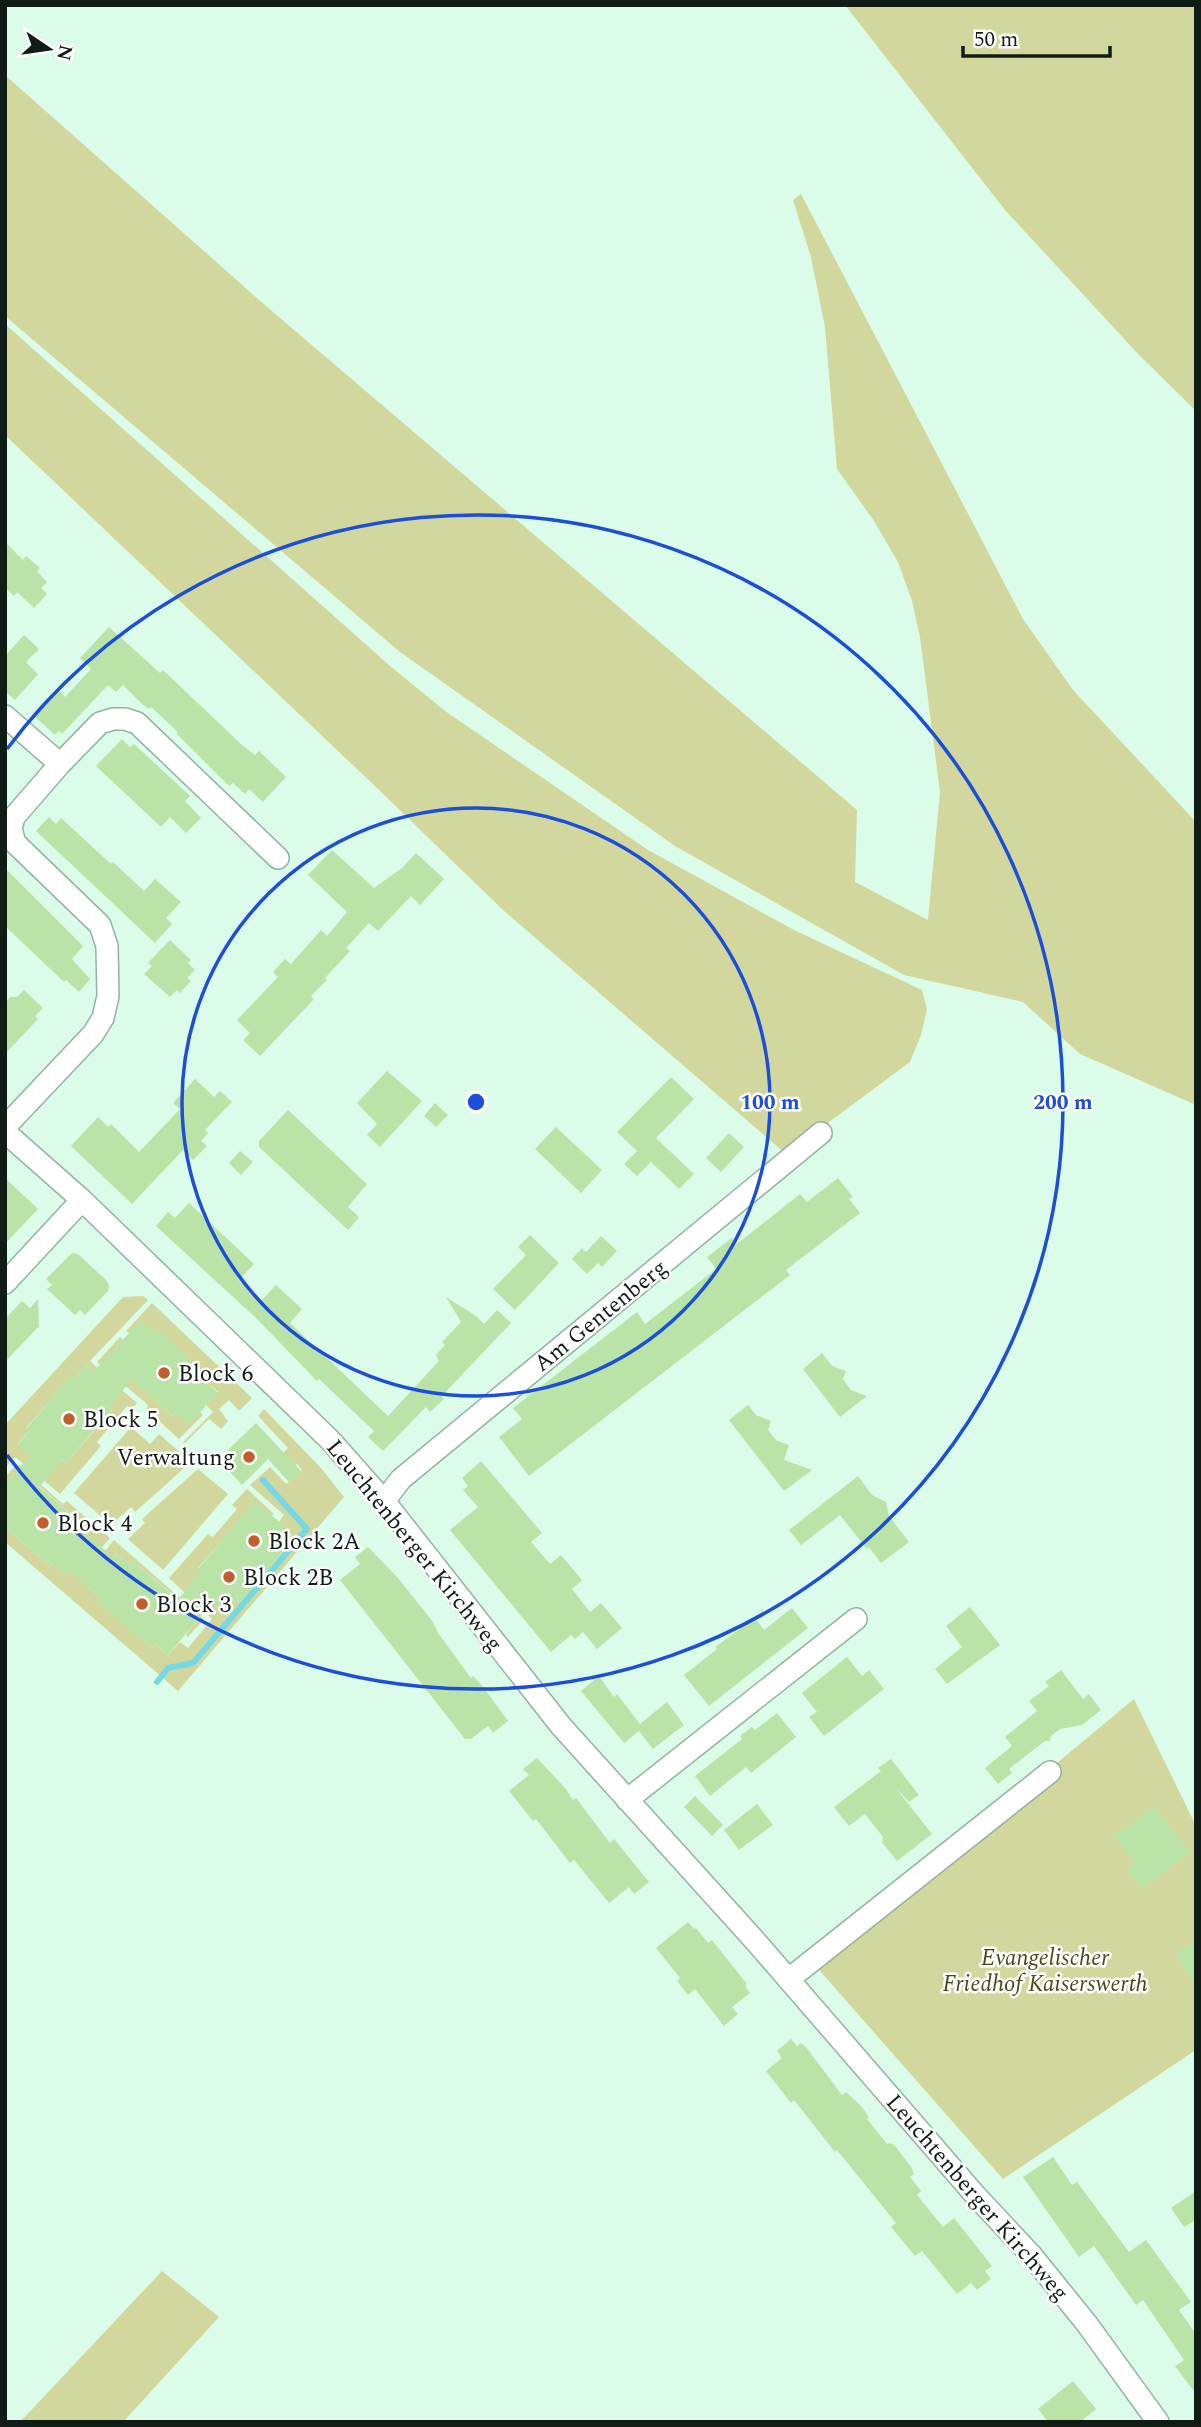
<svg xmlns="http://www.w3.org/2000/svg" width="1201" height="2427" font-family="Spectral,serif">
  <style>
    .green { fill: #d2d89d }
    .lines { fill: none; stroke-linecap: round; stroke-linejoin: round }
    .stream { stroke: #76d8e4; stroke-width: 6 }
    .building { fill: #bae4a7 }
    .minor-casing { stroke: #93b3a0; stroke-width: 24 }
    .minor { stroke: #fff; stroke-width: 21 }
    .ring { fill: none; stroke: #1d4ed8; stroke-width: 3.5 }
    .poi-dot { fill: #c35d2d; stroke: #fff; stroke-width: 2.5 }
    .labels { text-anchor: middle; stroke-width: 5; stroke-linejoin: round; paint-order: stroke }
    .street-label { font-size: 23px; fill: #101d16; stroke: #fff }
    .poi-label { font-size: 23px; fill: #101d16; stroke: #fff; text-anchor: start }
    .park-label { font-size: 23px; font-style: italic; fill: #484b16; stroke: #fff }
    .centre { fill: #1d4ed8; stroke: #fff; stroke-width: 3.5 }
    .ring-label { font-size: 21px; text-anchor: middle; font-weight: bold; fill: #1d4ed8; stroke: #fff; stroke-width: 5; stroke-linejoin: round; paint-order: stroke }
  </style>
  <rect width="100%" height="100%" fill="#dafce8"/>
  <path class="green" d="M845,5H1196V411L1139,355L1005,210Z
    M5,75L266,306L857,810L855,882L928,920L940,792L920,637L912,601L898,562L874,521L837,469L825,327L811,257L793,200L801,194L1023,619L1073,690L1196,822V1105L1080,1054L1023,1002L904,975L675,846L400,652L5,316Z
    M5,324L389,665L445,711L648,850L796,931L922,990L927,1009L921,1035L910,1062L786,1154L503,910L377,788L5,435Z
    M143,1296L148,1300L90,1361L103,1373L100,1376L87,1365L75,1378L72,1376L26,1428L29,1431L18,1444L32,1457L25,1465L15,1457L5,1468V1425L123,1297Z
    M152,1303L252,1398L239,1411L229,1400L219,1409L228,1421L221,1429L209,1419L185,1443L183,1442L213,1412L206,1405L218,1392L205,1381L208,1377L154,1332L129,1333L126,1331Z
    M120,1337L123,1340L121,1368L172,1416L175,1413L200,1412L203,1415L179,1439L146,1409L148,1405L97,1362Z
    M109,1379L137,1403L132,1409L127,1406L97,1442L101,1446L60,1494L31,1470L62,1460L66,1463L112,1410L109,1407Z
    M264,1409L321,1468L344,1497L178,1691L5,1542V1527L50,1566L53,1563L66,1574L78,1561L99,1574L88,1587L101,1598L99,1602L152,1647L155,1644L168,1655L180,1642L188,1648L212,1619L204,1611L211,1602L224,1613L235,1600L239,1603L284,1550L281,1547L292,1534L279,1522L284,1515L250,1485L270,1467L286,1484L302,1470L297,1464L284,1476L273,1463L288,1448L258,1416Z
    M131,1427L150,1444L159,1434L191,1462L135,1512L131,1507L111,1525L74,1493Z
    M17,1464L63,1504L67,1501L110,1538L90,1561L82,1530L85,1526L32,1480L16,1472L5,1484V1477Z
    M198,1469L228,1494L163,1570L128,1539L145,1523L142,1519Z
    M247,1489L274,1514L225,1537L198,1568L202,1572L197,1604L169,1578L208,1534L213,1537L237,1509L232,1505Z
    M114,1540L204,1619L188,1637L186,1635L196,1622L183,1610L186,1606L133,1561L130,1565L116,1553L105,1567L97,1561Z
    M1134,1699L1196,1826V2050L1003,2179L820,1971L822,1958Z
    M162,2271L219,2317L123,2422H20Z"/>
  <g class="lines">
    <path class="stream" d="M157,1682L168,1668L193,1663L307,1529L263,1480"/>
  </g>
  <path class="building" d="M5,542L23,560L26,556L40,568L37,571L47,582L41,588L47,594L34,608L17,592L14,596L5,588Z
    M109,627L160,673L163,670L242,745L255,755L259,751L286,777L263,802L249,789L245,794L233,783L229,786L176,733L178,732L151,707L149,709L143,705L123,685L116,692L108,685L62,734L59,731L55,735L32,714L60,691L65,697L91,669L80,658Z
    M24,635L39,649L26,662L38,674L15,700L5,691V656Z
    M122,739L130,747L134,744L190,796L185,801L201,818L186,833L170,817L161,827L96,766Z
    M49,817L56,824L61,818L111,864L113,862L144,891L155,879L181,902L166,918L172,924L155,943L36,831Z
    M332,850L374,888L402,868L416,853L444,879L420,905L411,896L378,931L369,923L346,948L350,951L325,978L327,980L311,996L314,999L260,1056L243,1040L250,1033L237,1020L278,977L273,972L285,959L291,964L321,930L327,936L347,912L308,875Z
    M5,868L83,946L72,959L90,979L79,992L66,980L64,982L5,926Z
    M170,940L191,960L188,963L195,970L187,978L191,981L180,993L177,990L170,997L144,974L152,966L148,963Z
    M24,990L43,1008L35,1016L38,1019L5,1054V1003L10,997H17Z
    M387,1071L422,1101L380,1147L367,1135L377,1124L357,1103Z
    M671,1077L694,1099L656,1138L694,1174L679,1189L651,1162L637,1176L624,1164L637,1151L617,1132Z
    M195,1079L214,1097L220,1091L232,1102L205,1130L208,1133L201,1141L207,1146L193,1160L183,1150L132,1204L71,1146L98,1117L108,1127L111,1124L139,1152L180,1109L173,1103Z
    M435,1103L448,1115L436,1127L424,1116Z
    M288,1110L367,1184L348,1207L359,1217L348,1230L259,1147V1141Z
    M556,1127L602,1170L581,1193L535,1149Z
    M729,1133L744,1147L721,1172L706,1158Z
    M240,1151L253,1162L241,1175L229,1163Z
    M5,1178L38,1209L5,1244Z
    M838,1178L853,1197L849,1199L860,1213L786,1270L790,1275L529,1476L499,1437L522,1419L513,1408L637,1312L645,1324L693,1287L716,1269L707,1257L732,1238L737,1244L800,1194L807,1202Z
    M189,1203L254,1264L239,1280L261,1301L276,1285L302,1309L290,1323L388,1416L439,1361L436,1355L445,1345L442,1342L461,1322L446,1297L476,1316L484,1324L497,1310L511,1323L441,1397L444,1399L430,1412L426,1407L383,1451L368,1437L374,1431L319,1379L317,1381L257,1319L156,1226L168,1212L175,1218Z
    M530,1235L559,1263L515,1310L493,1289L526,1255L518,1247Z
    M601,1236L617,1251L602,1267L598,1263L587,1274L572,1259L582,1248L586,1252Z
    M74,1253L79,1255L107,1281L109,1286L108,1291L85,1315L80,1310L75,1315L47,1289L52,1285L46,1279L71,1254Z
    M38,1299L39,1326L5,1362V1319L22,1301L30,1308Z
    M141,1320L154,1332L157,1329L208,1377L205,1381L218,1393L188,1425L175,1413L172,1416L132,1379L109,1407L112,1410L100,1423L66,1463L63,1460L39,1487L85,1526L82,1530L113,1557L116,1553L130,1565L133,1561L178,1600L201,1571L198,1569L255,1501L292,1533L281,1547L284,1550L239,1603L235,1600L224,1614L212,1603L168,1655L155,1644L152,1647L138,1636L98,1602L101,1598L69,1571L66,1575L52,1563L50,1566L5,1527V1484L30,1455L18,1445L29,1431L26,1429L72,1375L75,1378L87,1365L94,1371Z
    M822,1353L832,1366L846,1371L843,1379L851,1390L867,1396L840,1417L803,1369Z
    M748,1405L756,1415L771,1421L768,1430L776,1440L789,1445L784,1460L812,1470L784,1491L729,1420Z
    M256,1423L301,1471L289,1482L268,1459L242,1485L230,1472L236,1466L224,1454Z
    M481,1461L542,1533L531,1542L550,1564L561,1555L582,1580L572,1589L590,1612L601,1603L622,1628L597,1649L583,1632L575,1639L571,1635L551,1652L450,1530L478,1507L463,1490L468,1486L462,1478Z
    M858,1476L872,1495L886,1502L889,1516L909,1542L881,1563L869,1547L867,1549L840,1515L801,1545L789,1530Z
    M368,1547L398,1578L433,1622L438,1633L471,1678L473,1676L484,1688L508,1721L493,1733L488,1726L471,1739H465L340,1580L360,1564L355,1557Z
    M970,1607L1000,1645L947,1684L935,1669L962,1647L946,1626Z
    M792,1608L808,1628L709,1706L684,1675L717,1649L715,1647L755,1618L764,1630Z
    M847,1657L862,1676L869,1670L884,1689L824,1736L809,1717L817,1712L802,1693Z
    M1061,1670L1083,1699L1089,1694L1101,1710L1082,1725L1060,1729L1051,1736L1050,1741H1045L1009,1769L1012,1773L998,1784L985,1768L1012,1746L1005,1737L1037,1711L1029,1701L1049,1686L1045,1682Z
    M599,1676L614,1697L617,1694L640,1724L667,1702L684,1725L653,1749L639,1731L624,1743L581,1691Z
    M777,1713L796,1737L751,1773L746,1767L710,1796L695,1776L742,1739L740,1736L752,1727L755,1730Z
    M537,1758L566,1789L573,1800L576,1798L610,1843L614,1839L649,1882L634,1894L629,1887L609,1903L574,1860L570,1863L536,1819L533,1821L509,1791L529,1775L523,1769Z
    M891,1759L919,1795L909,1802L895,1787L932,1834L897,1861L882,1842L883,1837L865,1814L849,1826L834,1807L881,1771L878,1768Z
    M695,1796L723,1825L712,1836L684,1807Z
    M757,1804L773,1825L739,1850L724,1830Z
    M1154,1806L1190,1853L1142,1889L1127,1868L1135,1863L1114,1836Z
    M688,1922L694,1929L696,1928L708,1943L712,1940L747,1984L745,1986L750,1993L732,2007L738,2014L724,2026L695,1989L688,1995L677,1981L680,1978L656,1948Z
    M1196,1940V1986L1175,1954Z
    M791,2039L797,2046L801,2043L806,2047L842,2095L846,2092L861,2106L869,2117L867,2119L887,2144L890,2143L895,2146L912,2168L914,2174L910,2177L921,2191L917,2195L943,2227L954,2218L992,2266L985,2271L991,2279L977,2290L971,2283L957,2294L922,2251L915,2256L891,2227L896,2223L837,2150L835,2152L794,2100L791,2103L766,2071L782,2058L777,2051Z
    M1053,2157L1072,2185L1077,2182L1129,2252L1146,2240L1191,2302L1179,2310L1196,2334V2394L1175,2366L1184,2360L1143,2300L1136,2305L1094,2246L1079,2257L1023,2177Z
    M1196,2191V2220L1184,2227L1171,2208Z
    M1073,2381L1096,2409L1080,2422H1048L1038,2409Z"/>
  <g class="lines">
    <g class="minor-casing">
      <path id="minor" d="M5,716L60,764
        M5,1127L93,1034L103,1018L108,996L107,946L100,925L15,843L11,829L14,817L60,764L100,723L113,719H125L137,723L278,858
        M5,1132L82,1200L330,1440L384,1501L561,1726L757,1943L976,2196L1032,2256L1087,2324L1158,2422
        M5,1283L82,1200
        M384,1501L401,1479L821,1133
        M627,1800L856,1619
        M789,1979L1050,1772"/>
    </g>
    <use href="#minor" class="minor"/>
  </g>
  <g class="ring">
    <circle cx="476" cy="1102" r="294"/>
    <path d="M7 749A587 587 0 1 1 7 1455"/>
  </g>
  <g class="poi-dot">
    <circle cx="164" cy="1373" r="7"/>
    <circle cx="69" cy="1419" r="7"/>
    <circle cx="249" cy="1457" r="7"/>
    <circle cx="43" cy="1523" r="7"/>
    <circle cx="254" cy="1541" r="7"/>
    <circle cx="229" cy="1577" r="7"/>
    <circle cx="142" cy="1604" r="7"/>
  </g>
  <g class="labels">
    <g class="street-label">
      <text transform="translate(600 1315) rotate(-39)" y="8">Am Gentenberg</text>
      <text transform="translate(415 1545) rotate(51)" y="8">Leuchtenberger Kirchweg</text>
      <text transform="translate(978 2197) rotate(49)" y="8">Leuchtenberger Kirchweg</text>
    </g>
    <g class="poi-label">
      <text x="178" y="1381">Block 6</text>
      <text x="83" y="1427">Block 5</text>
      <text x="235" y="1465" text-anchor="end">Verwaltung</text>
      <text x="57" y="1531">Block 4</text>
      <text x="268" y="1549">Block 2A</text>
      <text x="243" y="1585">Block 2B</text>
      <text x="156" y="1612">Block 3</text>
    </g>
    <g class="park-label">
      <text x="1045" y="1965">Evangelischer<tspan x="1045" dy="26">Friedhof Kaiserswerth</tspan></text>
    </g>
  </g>
  <circle cx="476" cy="1102" r="10" class="centre"/>
  <g class="ring-label">
    <text x="770" y="1109">100 m</text>
    <text x="1063" y="1109">200 m</text>
  </g>
  <rect width="1201" height="2427" fill="none" stroke="#101d16" stroke-width="14"/>
  <g transform="translate(49 49) rotate(103)" stroke="#ffffff" stroke-width="5" paint-order="stroke">
  <path d="M0-5L12 26L0 18L-12 26Z" fill="#101d16"/>
  <text y="-10" font-size="19" font-weight="bold" text-anchor="middle" fill="#101d16">N</text>
  </g>
  <path d="M963 46v10h147v-10" fill="none" stroke="#101d16" stroke-width="3.5"/>
  <text x="974" y="46" font-size="21" fill="#101d16" stroke="#ffffff" stroke-width="5" paint-order="stroke">50 m</text>
</svg>
